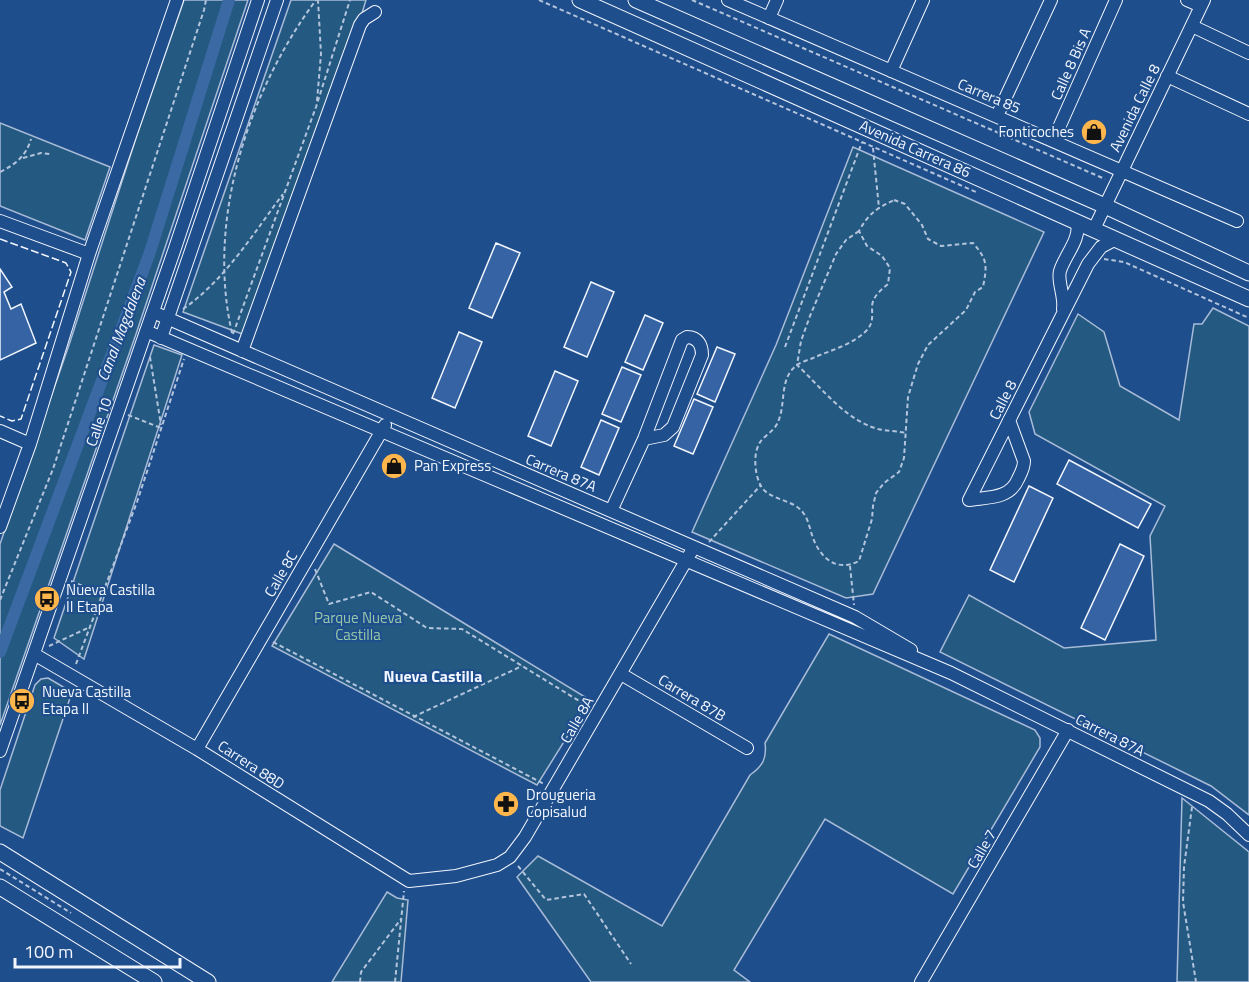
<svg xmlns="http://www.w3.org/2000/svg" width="1249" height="982" font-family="'Titillium Web',sans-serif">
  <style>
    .green { fill: #245a82; stroke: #a8bbd7; stroke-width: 1.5 }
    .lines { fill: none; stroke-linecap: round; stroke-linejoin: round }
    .canal { stroke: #3b69a3; stroke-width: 12 }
    .building { fill: #3563a3; stroke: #f2f6ff; stroke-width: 1.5 }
    .minor-casing { stroke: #f2f6ff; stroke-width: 14 }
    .major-casing { stroke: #f2f6ff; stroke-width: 17 }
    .path { stroke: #b3c4dc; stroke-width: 2; stroke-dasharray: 4.5 3; stroke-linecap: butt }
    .minor { stroke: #1f4e8c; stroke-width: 12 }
    .major { stroke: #1f4e8c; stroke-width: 15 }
    .fence { stroke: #f2f6ff; stroke-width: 1.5; stroke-dasharray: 8 3; stroke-linecap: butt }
    .labels { text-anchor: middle; stroke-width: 4.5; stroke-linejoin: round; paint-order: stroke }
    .street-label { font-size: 15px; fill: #f2f6ff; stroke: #1f4e8c }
    .poi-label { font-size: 15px; fill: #f2f6ff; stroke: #1f4e8c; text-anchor: start }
    .park-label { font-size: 15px; fill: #97c8a6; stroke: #1f4e8c }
    .water-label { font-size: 16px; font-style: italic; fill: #f2f6ff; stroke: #1f4e8c }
    .neighbourhood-label { font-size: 16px; font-weight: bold; fill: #f2f6ff; stroke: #1f4e8c }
  </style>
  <rect width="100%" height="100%" fill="#1f4e8c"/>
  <path class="green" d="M184,0H248L136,334L0,725V544L69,345L137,135Z
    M291,0H366L346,66L245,335L183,312Z
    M0,123L110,167L85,240L0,206Z
    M853,147L1044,232L873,594L846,598L692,532L776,345Z
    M1213,308L1249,326V815L1211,786L940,652L969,595L1064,648L1156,640L1150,536L1165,506L1035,434L1029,412L1078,314L1104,332L1120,386L1179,420L1194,324H1202Z
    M154,345L182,355L84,659L54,638Z
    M334,544L590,700L537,785L272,646Z
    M829,634L1035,730L1040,738V747L953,894L825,819L734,970L750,982H591L517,877L538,856L662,926L750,775C763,766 767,758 765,743Z
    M48,678L72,692L23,838L0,826V790L35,685L41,679Z
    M1182,798L1249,852V982H1177Z
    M387,892L397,898L408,900L401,982H332Z"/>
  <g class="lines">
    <path class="canal" d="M0,652L149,255L229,0"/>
  </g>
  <path class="building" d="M496,243L520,253L492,318L469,308Z
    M0,269L12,287L4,292L11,309L21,304L36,343L0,360Z
    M591,282L614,292L587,357L564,347Z
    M645,315L663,323L643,370L625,362Z
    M459,332L482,342L455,408L432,398Z
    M717,347L735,354L715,402L697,394Z
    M622,367L641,375L621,422L602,414Z
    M555,371L578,381L551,446L528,436Z
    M694,399L713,407L693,454L674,446Z
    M601,420L619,428L599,475L581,467Z
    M1069,460L1151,504L1138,528L1057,484Z
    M1029,486L1053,498L1014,582L990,570Z
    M1120,544L1144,556L1105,640L1081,628Z"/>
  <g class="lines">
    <g class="minor-casing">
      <path id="minor" d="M728,0L1237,221
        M1187,0L1201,6
        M769,18L777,0
        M1192,26L1249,53
        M891,71L923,0
        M1167,76L1249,114
        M997,116L1051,0
        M1053,141L1116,0
        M0,221L89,254
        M1094,229L1204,0
        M1063,309C1065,296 1057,281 1060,271C1065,255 1081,239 1077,222
        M153,312L855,617L911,650
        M146,331L951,673L1209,801L1227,814L1249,835
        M161,338L277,0
        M242,351L360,25L364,19L375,12
        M0,431L30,444
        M969,500L1088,264L1101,247L1116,239
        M969,500C988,497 1010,499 1018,479C1021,473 1024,468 1024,461L1009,420
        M611,511L644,439L682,340L687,337C698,337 702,345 702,355L673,427L664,435L644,439
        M0,527L30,444L89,254L177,0
        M34,654L197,749L409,881L456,876L497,865L510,857L525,837L694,547
        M621,674L747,748
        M197,749L385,425
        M0,751L174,251L258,0
        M921,982L1068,730"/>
    </g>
    <g class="major-casing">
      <path id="major" d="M580,0L1249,299
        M636,0L1105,206L1249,273
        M0,852L208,982
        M0,887L154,982"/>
    </g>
    <path class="path" d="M539,0L976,192
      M692,0L1105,179
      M317,101L321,54L318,0
      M873,148L879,208
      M23,158L41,153L50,154
      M0,172C16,164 26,156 31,139
      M894,200L905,204L922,225L928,239L941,246L973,243C988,260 987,266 983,287L975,292L966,310L928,345L918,364L908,397L904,458L899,472L884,483L876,493L873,506L872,519L859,561C836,573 819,557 812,535C810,529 808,519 804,514C794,498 767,501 760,484C755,474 753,455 759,444C763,436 773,432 777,424C787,405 778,379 797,365C801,362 808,360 813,358C831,350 852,345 866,331C874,323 872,315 872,306C873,296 881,290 888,284L890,268L882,256L867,246L859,231C869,213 876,209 894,200Z
      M859,231L846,240L836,254L810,316L801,341L797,365C821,387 845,420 878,429C887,431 897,431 906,433
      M1104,259L1124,262L1249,318
      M183,309C225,280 253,234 283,194
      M232,333C206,220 248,92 316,0
      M233,334L316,107L350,0
      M785,347L862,142
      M150,357L161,425
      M128,415L161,428
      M709,542L760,486
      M850,566L854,605
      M315,569L329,604L371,592L427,628L462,629L589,707
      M71,581L102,594
      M0,600L53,469L204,10L206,0
      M273,642L544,784
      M49,646L90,627
      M76,664L137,502L184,359
      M413,717L522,666
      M1192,807L1184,867L1183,902L1196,982
      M518,866L546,900L584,894L631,964
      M0,869L71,913
      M360,982L361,972L401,919
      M395,982L404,891"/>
    <use href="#minor" class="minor"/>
    <use href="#major" class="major"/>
    <path class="fence" d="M0,239L66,263L71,272L21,419L12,421L0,416"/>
  </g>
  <defs>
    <g id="shop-disc" transform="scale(1.35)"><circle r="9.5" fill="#ffb74d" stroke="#1f4e8c"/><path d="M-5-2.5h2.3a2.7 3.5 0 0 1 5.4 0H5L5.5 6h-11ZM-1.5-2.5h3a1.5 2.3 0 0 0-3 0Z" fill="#111"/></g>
    <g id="bus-disc" transform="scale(1.35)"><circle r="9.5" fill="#ffb74d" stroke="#1f4e8c"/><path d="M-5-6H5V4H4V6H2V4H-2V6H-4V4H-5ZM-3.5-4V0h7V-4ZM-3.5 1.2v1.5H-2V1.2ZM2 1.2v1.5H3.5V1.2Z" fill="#111"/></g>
    <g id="pharmacy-disc" transform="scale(1.35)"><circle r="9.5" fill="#ffb74d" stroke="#1f4e8c"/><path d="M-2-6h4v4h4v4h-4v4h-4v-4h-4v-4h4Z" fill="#111"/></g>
  </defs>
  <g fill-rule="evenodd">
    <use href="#shop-disc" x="1094" y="132"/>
    <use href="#shop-disc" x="394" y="466"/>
    <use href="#bus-disc" x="47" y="599"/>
    <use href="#bus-disc" x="22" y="701"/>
    <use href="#pharmacy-disc" x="506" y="804"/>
  </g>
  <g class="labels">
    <g class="street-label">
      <text transform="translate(1071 64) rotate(-66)" y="5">Calle 8 Bis A</text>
      <text transform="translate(989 96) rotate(23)" y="5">Carrera 85</text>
      <text transform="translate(1135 108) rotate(-64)" y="5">Avenida Calle 8</text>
      <text transform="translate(915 149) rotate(24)" y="5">Avenida Carrera 86</text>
      <text transform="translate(1003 400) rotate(-63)" y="5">Calle 8</text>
      <text transform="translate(99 422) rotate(-71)" y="5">Calle 10</text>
      <text transform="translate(561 473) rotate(23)" y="5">Carrera 87A</text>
      <text transform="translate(281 574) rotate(-60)" y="5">Calle 8C</text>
      <text transform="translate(692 698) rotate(31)" y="5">Carrera 87B</text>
      <text transform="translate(577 720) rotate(-60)" y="5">Calle 8A</text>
      <text transform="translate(1110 735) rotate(27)" y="5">Carrera 87A</text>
      <text transform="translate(251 765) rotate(33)" y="5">Carrera 88D</text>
      <text transform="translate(982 849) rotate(-60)" y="5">Calle 7</text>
    </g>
    <g class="poi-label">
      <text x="1074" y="137" text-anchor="end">Fonticoches</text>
      <text x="414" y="471">Pan Express</text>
      <text x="66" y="595">Nueva Castilla<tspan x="66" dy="17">II Etapa</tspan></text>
      <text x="42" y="697">Nueva Castilla<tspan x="42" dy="17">Etapa II</tspan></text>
      <text x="526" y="800">Drougueria<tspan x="526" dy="17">Copisalud</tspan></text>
    </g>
    <g class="park-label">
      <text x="358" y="623">Parque Nueva<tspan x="358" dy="17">Castilla</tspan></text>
    </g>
    <g class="water-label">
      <text transform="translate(121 329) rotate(-69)" y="6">Canal Magdalena</text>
    </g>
    <g class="neighbourhood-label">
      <text x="433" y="682">Nueva Castilla</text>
    </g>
  </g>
  <path d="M15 958v9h165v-9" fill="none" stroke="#f2f6ff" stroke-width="3"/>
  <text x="24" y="958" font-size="18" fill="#f2f6ff" stroke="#1f4e8c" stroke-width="4.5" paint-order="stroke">100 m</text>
</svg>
